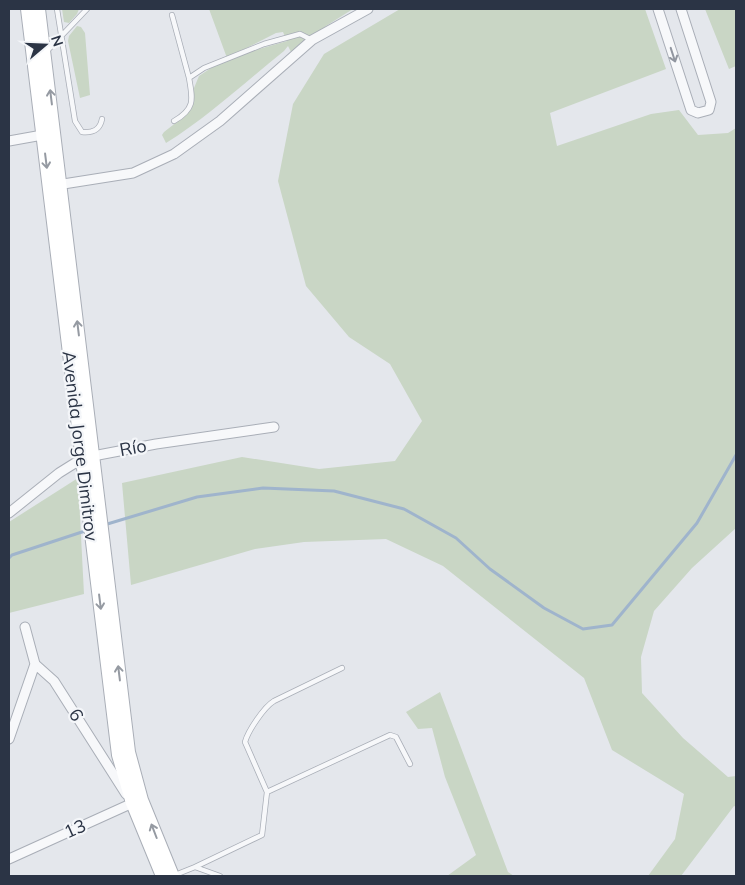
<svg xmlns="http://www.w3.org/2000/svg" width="745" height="885" font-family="Mulish,sans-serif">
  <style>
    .green { fill: #c9d6c5 }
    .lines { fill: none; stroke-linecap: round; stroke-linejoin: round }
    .stream { stroke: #9fb4cc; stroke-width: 3 }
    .service-casing { stroke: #a9aeb7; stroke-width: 6 }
    .minor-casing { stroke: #a9aeb7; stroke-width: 11 }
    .secondary-casing { stroke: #a9aeb7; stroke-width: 14 }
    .service { stroke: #f7f8fa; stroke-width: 4.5 }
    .minor { stroke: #f7f8fa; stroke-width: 9 }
    .secondary { stroke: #fff; stroke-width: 12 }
    .oneway { stroke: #9196a0 }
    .oneway2 { stroke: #959aa2 }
    .labels { text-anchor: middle; stroke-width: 4.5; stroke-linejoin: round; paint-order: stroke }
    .street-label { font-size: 18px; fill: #2b3445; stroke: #f4f6f9 }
  </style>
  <rect width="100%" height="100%" fill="#e4e7ec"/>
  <path class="green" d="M62,9H79L77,14L69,23L64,22Z
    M209,9H353L326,26L309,42L292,54L288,46L284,51C245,82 208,117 166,143L162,135L164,132L182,118L188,106L189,100L199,76L211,68L245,53L287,41L283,32L276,33L227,58Z
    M400,9H645L666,69L550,113L557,146L651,114L679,110L698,135L728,133L736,128V528L692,568L654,611L641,657L642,693L683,738L728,777L736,776V807L734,806L681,876H648L675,839L684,794L612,750L584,678L443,566L386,539L304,542L255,549L131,585L122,483L242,457L319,469L395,461L422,421L390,364L349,337L306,286L278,181L293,104L324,54Z
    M705,9H736V66L729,69Z
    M77,26L81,27L85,33L90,95L80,98L68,41L69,36Z
    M78,478L84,594L9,613V522Z
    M440,692L508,872L514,876H447L476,855L445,777L432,728L418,729L406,712Z"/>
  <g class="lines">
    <path class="stream" d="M104,525L197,497L263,488L334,491L404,509L456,538L490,569L544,608L583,629L612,625L697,523L736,455
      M9,558L12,555L88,530"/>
    <g class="service-casing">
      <path id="service" d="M57,9L75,121L82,132C93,133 100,130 102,119
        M172,15L189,78
        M47,51L87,9
        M174,121C195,109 193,100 189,78L204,68L264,44L300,34L312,40
        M267,792L390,735L396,737L410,764
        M195,867L262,835L267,792L245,742C248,731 264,707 274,701L342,668
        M175,875L195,867L220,876"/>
    </g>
    <g class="minor-casing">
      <path id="minor" d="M658,9L691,110L698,113L709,110L711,102L681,9
        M9,141L48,134
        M57,185L133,173L174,154L220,121L312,40L368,9
        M9,513L59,473L75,463L93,456L156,444L274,427
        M25,627L35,664L54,681L126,794
        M9,739L35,664
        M9,859L137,801"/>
    </g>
    <g class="secondary-casing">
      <path id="secondary" d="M27,9L118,755L132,803L162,876
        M39,9L129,752L142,800L173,876"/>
    </g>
    <use href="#service" class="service"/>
    <use href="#minor" class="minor"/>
    <use href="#secondary" class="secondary"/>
  </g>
  <defs><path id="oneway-shaft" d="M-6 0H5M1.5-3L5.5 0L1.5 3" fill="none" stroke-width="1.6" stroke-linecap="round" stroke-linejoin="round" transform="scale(1.25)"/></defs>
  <use class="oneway" href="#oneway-shaft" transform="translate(673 55) rotate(72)"/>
  <g class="oneway2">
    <use href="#oneway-shaft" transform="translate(51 97) rotate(-97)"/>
    <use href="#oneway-shaft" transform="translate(46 161) rotate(83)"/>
    <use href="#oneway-shaft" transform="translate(78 328) rotate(-97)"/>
    <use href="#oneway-shaft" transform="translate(100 602) rotate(83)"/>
    <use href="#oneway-shaft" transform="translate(119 673) rotate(-97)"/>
    <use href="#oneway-shaft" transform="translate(154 831) rotate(-111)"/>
  </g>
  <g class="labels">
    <g class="street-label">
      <text transform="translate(80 446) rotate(83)" y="6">Avenida Jorge Dimitrov</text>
      <text transform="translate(133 448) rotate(-10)" y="6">Río</text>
      <text transform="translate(76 715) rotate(57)" y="6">6</text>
      <text transform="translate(75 829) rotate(-24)" y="6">13</text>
    </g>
  </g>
  <rect width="745" height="885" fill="none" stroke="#2b3445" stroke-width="20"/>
  <g transform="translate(45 45) rotate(71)" stroke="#f4f6f9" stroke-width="4" paint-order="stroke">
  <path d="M0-4L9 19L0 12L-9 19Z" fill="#2b3445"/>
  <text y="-8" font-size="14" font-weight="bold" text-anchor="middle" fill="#2b3445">N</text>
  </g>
</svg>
